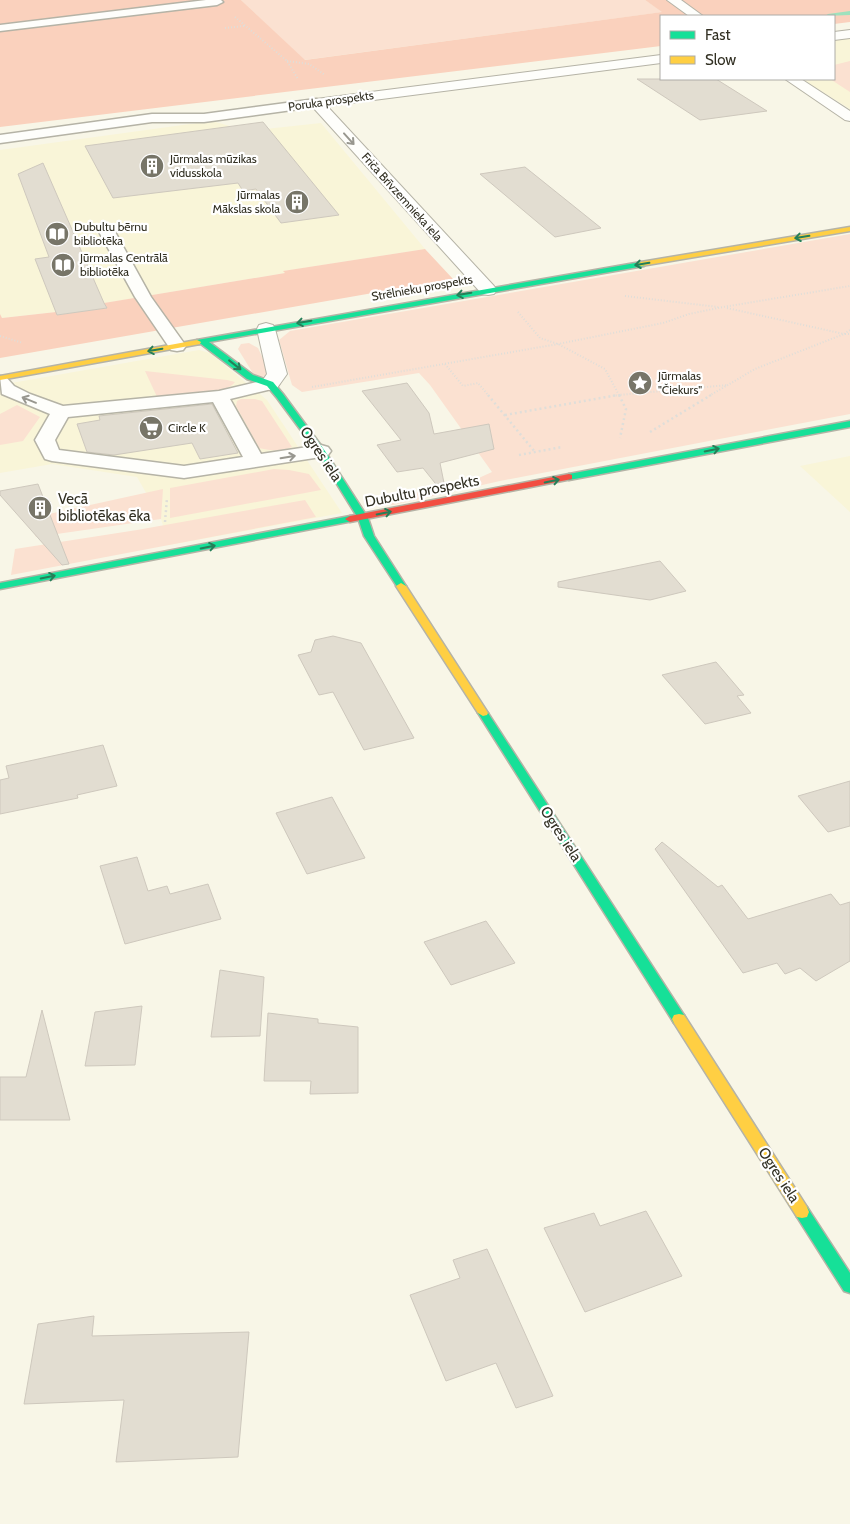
<svg xmlns="http://www.w3.org/2000/svg" width="850" height="1524" font-family="Cabin,sans-serif">
  <style>
    .built { fill: #f9f5d8 }
    .green { fill: #fbe1d1 }
    .forest { fill: #fad1bd }
    .lines { fill: none; stroke-linecap: round; stroke-linejoin: round }
    .stream { fill: #9ee1bd; fill-rule: evenodd }
    .building { fill: #e2ddd1; stroke: #cec8bd }
    .lane-casing { stroke: #b5b3a6; stroke-width: 3 }
    .street-casing { stroke: #b5b3a6; stroke-width: 2 }
    .fast-casing { stroke: #b5b3a6; stroke-width: 3 }
    .slow-casing { stroke: #b5b3a6; stroke-width: 3 }
    .jam-casing { stroke: #b5b3a6; stroke-width: 3 }
    .path-far1 { stroke: #dfded9; stroke-width: 2; stroke-dasharray: 1 2; stroke-linecap: butt }
    .path { stroke: #dfded9; stroke-width: 2.5; stroke-dasharray: 2 3; stroke-linecap: butt }
    .lane { fill: #fefefb; fill-rule: evenodd }
    .street { fill: #fefefb; fill-rule: evenodd }
    .fast { fill: #16e098; fill-rule: evenodd }
    .slow { fill: #ffcf43; fill-rule: evenodd }
    .jam { fill: #f24e42; fill-rule: evenodd }
    .oneway { stroke: #98978f }
    .oneway2 { stroke: #257f58 }
    .labels { text-anchor: middle; stroke-width: 4.5; stroke-linejoin: round; paint-order: stroke }
    .far-street-label { font-size: 12px; fill: #323023; stroke: #fff }
    .far-poi-label { font-size: 12px; fill: #323023; stroke: #fff; text-anchor: start }
    .street-label { font-size: 15px; fill: #323023; stroke: #fff }
    .poi-label { font-size: 15px; fill: #323023; stroke: #fff; text-anchor: start }
  </style>
  <rect width="100%" height="100%" fill="#f8f6e7"/>
  <path class="built" d="M850,37V109L802,79H834V39Z
    M212,121L248,131L321,123L425,249L284,271L285,273L105,303L107,308L56,315L55,312L2,318L0,314V150Z
    M199,350L210,353L267,400L342,513L169,545L161,519L137,477L52,464L0,473V385Z
    M850,456V512L800,466Z"/>
  <path class="green" d="M241,0H645L663,12L304,60Z
    M850,61V92L830,79H834V65Z
    M850,234V414L500,481L393,505L373,501L470,482L492,472L430,385L419,373L302,392L292,385L279,340L290,331Z
    M249,343L258,348L270,374L266,377L254,375L238,349L241,344Z
    M145,371L227,380L235,382C225,396 175,397 158,399Z
    M241,399H255L262,401L292,447C280,452 272,451 259,448L236,406L237,401Z
    M17,405L40,417L23,441L0,445V414Z
    M274,469L289,470L309,474L321,490L170,518V488Z
    M163,489L161,519L36,537L30,524L49,514Z
    M305,500L316,517L11,575L15,549L137,530Z"/>
  <path class="forest" d="M0,0H241L305,60L662,12L645,0H850V22L834,24V16H661V46L0,127Z
    M425,249L453,279L0,358V314L2,318L56,312L57,315L106,308L104,303L285,273L283,271Z"/>
  <g class="lines">
    <path class="stream" d="M850,11V15L825,16L828,14Z"/>
  </g>
  <path class="building" d="M637,79H716L767,111L700,120Z
    M263,122L339,215L281,223L256,189L243,191L238,183L113,198L85,146Z
    M43,163L104,303L107,308L57,315L35,259L49,257L18,174Z
    M525,167L601,228L555,237L480,174Z
    M407,383L429,413L434,434L489,424L494,449L440,463L446,493H443L423,468L397,472L377,445L401,440L362,391Z
    M212,404L238,453L200,459L192,443L114,455L87,452L77,424L100,420L99,416L108,415Z
    M38,484L69,564L62,565L0,495V491Z
    M660,561L686,591L650,600L558,587V582Z
    M333,636L361,643L414,738L364,750L333,692L319,695L298,655L311,652L315,640Z
    M716,662L744,695L737,696L751,713L705,724L662,675Z
    M103,745L117,786L77,795L78,798L0,814V780L9,778L6,766Z
    M850,781V826L828,832L798,796Z
    M332,797L365,858L307,874L276,813Z
    M662,842L718,887L722,885L748,919L831,894L840,905L850,902V961L816,981L800,968L785,974L777,963L743,973L655,849Z
    M137,857L148,891L167,886L170,894L208,884L221,919L125,944L100,866Z
    M486,921L515,963L451,985L424,942Z
    M220,970L264,977L260,1036L211,1037Z
    M142,1006L135,1065L85,1066L95,1012Z
    M42,1010L70,1120H0V1077H26Z
    M268,1013L318,1019V1023L358,1027V1093L310,1094L311,1081H264Z
    M646,1211L682,1276L585,1312L544,1228L594,1213L600,1226Z
    M487,1249L553,1396L516,1408L496,1363L446,1381L410,1295L460,1278L453,1260Z
    M94,1316L92,1336L249,1332L238,1457L116,1462L124,1400L24,1404L38,1324Z"/>
  <g class="lines">
    <g class="lane-casing">
      <path id="lane" d="M206,0H221L223,2L217,5L0,31V25Z
        M316,99L321,100L322,103L321,106L204,122H152L0,143V135L152,114H204Z
        M106,225L111,227L114,230L151,297L186,346L183,350L177,351L171,350L135,297L98,230L101,227Z
        M0,376L6,377L14,386L30,394L63,406L219,391L270,379L276,380L279,384L276,388L230,399L261,454L321,445L328,447L331,451L328,455L321,457L184,478L52,461L45,459L35,440L50,414L2,394ZM213,402L243,457L184,466L59,450L55,440L68,417Z"/>
    </g>
    <g class="street-casing">
      <path id="street" d="M667,0H681L703,16H689Z
        M850,30V38L834,40V32Z
        M661,55V63L327,106L494,286L497,290L494,294L488,295L482,294L309,103L311,100L316,99Z
        M785,79H801L850,111V121L845,120Z
        M266,323L273,325L275,329L287,374L277,388L270,390L263,388L260,384L267,374L257,329L259,325Z"/>
    </g>
    <g class="fast-casing">
      <path id="fast" d="M641,262L645,264L644,266L209,342L253,375L273,382L283,394L325,451L368,518L374,536L406,586L401,589L398,588L364,536L358,518L317,452L277,398L267,386L247,379L201,344H197L193,342L197,340Z
        M850,421V427L569,480L565,477L569,474Z
        M350,516L353,517V521L0,589V583Z
        M483,710L488,713L684,1015L686,1019L684,1023L679,1024L674,1023L478,713Z
        M802,1206L807,1207L850,1273V1293L844,1291L797,1217L795,1212L797,1207Z"/>
    </g>
    <g class="slow-casing">
      <path id="slow" d="M850,227V231L641,266L637,264L641,262Z
        M197,340L201,342L200,344L0,380V376Z
        M401,583L406,586L488,713L487,715L483,716L478,713L396,586Z
        M679,1014L684,1015L807,1207L809,1212L807,1217L802,1218L797,1217L674,1023L672,1019L674,1015Z"/>
    </g>
    <g class="jam-casing">
      <path id="jam" d="M569,474L572,475V479L350,522L345,519L350,516Z"/>
    </g>
    <path class="path-far1" d="M235,17L287,61L298,79
      M225,28L244,26
      M287,61L309,64L325,75
      M625,296L718,307
      M727,308L844,334L850,330
      M518,312L540,338L558,344L605,369L619,395L611,396
      M0,336L23,343
      M445,364L463,386L478,383L489,396
      M312,387L558,344L663,323L689,314L723,307L850,286
      M620,396L619,395L728,385
      M709,396L755,369L844,334H850"/>
    <path class="path" d="M488,395L535,452
      M619,395L626,409L620,438
      M505,415L618,395
      M650,432L711,395
      M519,455L562,447
      M165,522L167,498"/>
    <use href="#lane" class="lane"/>
    <use href="#street" class="street"/>
    <use href="#fast" class="fast"/>
    <use href="#slow" class="slow"/>
    <use href="#jam" class="jam"/>
  </g>
  <defs><path id="oneway-shaft" d="M-6 0H5M1.5-3L5.5 0L1.5 3" fill="none" stroke-width="1.6" stroke-linecap="round" stroke-linejoin="round" transform="scale(1.25)"/></defs>
  <g class="oneway">
    <use href="#oneway-shaft" transform="translate(349 139) rotate(48)"/>
    <use href="#oneway-shaft" transform="translate(29 400) rotate(-158)"/>
    <use href="#oneway-shaft" transform="translate(288 457) rotate(-9)"/>
  </g>
  <g class="oneway2">
    <use href="#oneway-shaft" transform="translate(802 237) rotate(171)"/>
    <use href="#oneway-shaft" transform="translate(642 264) rotate(171)"/>
    <use href="#oneway-shaft" transform="translate(464 294) rotate(170)"/>
    <use href="#oneway-shaft" transform="translate(304 322) rotate(170)"/>
    <use href="#oneway-shaft" transform="translate(155 350) rotate(170)"/>
    <use href="#oneway-shaft" transform="translate(235 365) rotate(38)"/>
    <use href="#oneway-shaft" transform="translate(712 450) rotate(-11)"/>
    <use href="#oneway-shaft" transform="translate(552 481) rotate(-11)"/>
    <use href="#oneway-shaft" transform="translate(384 513) rotate(-11)"/>
    <use href="#oneway-shaft" transform="translate(208 547) rotate(-11)"/>
    <use href="#oneway-shaft" transform="translate(48 577) rotate(-11)"/>
  </g>
  <defs>
    <g id="building-disc" transform="scale(1.25)"><circle r="9.5" fill="#777568" stroke="#fff"/><path d="M-4-6H4V6H1V3H-1V6H-4ZM-2.5-4.3h1.7v1.8h-1.7ZM.8-4.3h1.7v1.8H.8ZM-2.5-1h1.7V.8h-1.7ZM.8-1h1.7V.8H.8Z" fill="#fff"/></g>
    <g id="library-disc" transform="scale(1.25)"><circle r="9.5" fill="#777568" stroke="#fff"/><path d="M-6-4Q-3-5.5-.7-3.5V5Q-3 3-6 4ZM6-4Q3-5.5 .7-3.5V5Q3 3 6 4Z" fill="#fff"/></g>
    <g id="sight-disc" transform="scale(1.25)"><circle r="9.5" fill="#777568" stroke="#fff"/><path d="M0-6L1.8-2.2L6-1.7L2.9 1.2L3.7 5.4L0 3.3L-3.7 5.4L-2.9 1.2L-6-1.7L-1.8-2.2Z" fill="#fff"/></g>
    <g id="supermarket-disc" transform="scale(1.25)"><circle r="9.5" fill="#777568" stroke="#fff"/><path d="M-6-5.5h2.5l.6 2H6L4.5 2H-2.5L-4.4-4H-6ZM-1.5 3.2a1.3 1.3 0 1 0 .1 0ZM3 3.2a1.3 1.3 0 1 0 .1 0Z" fill="#fff"/></g>
  </defs>
  <g fill-rule="evenodd">
    <use href="#building-disc" x="152" y="166"/>
    <use href="#building-disc" x="297" y="202"/>
    <use href="#library-disc" x="57" y="234"/>
    <use href="#library-disc" x="63" y="265"/>
    <use href="#sight-disc" x="640" y="383"/>
    <use href="#supermarket-disc" x="151" y="428"/>
    <use href="#building-disc" x="40" y="508"/>
  </g>
  <g class="labels">
    <g class="far-street-label">
      <text transform="translate(331 101) rotate(-8)" y="4">Poruka prospekts</text>
      <text transform="translate(402 197) rotate(48)" y="4">Friča Brīvzemnieka iela</text>
      <text transform="translate(422 288) rotate(-10)" y="4">Strēlnieku prospekts</text>
    </g>
    <g class="far-poi-label">
      <text x="170" y="163">Jūrmalas mūzikas<tspan x="170" dy="14">vidusskola</tspan></text>
      <text x="280" y="199" text-anchor="end">Jūrmalas<tspan x="280" dy="14">Mākslas skola</tspan></text>
      <text x="74" y="231">Dubultu bērnu<tspan x="74" dy="14">bibliotēka</tspan></text>
      <text x="80" y="262">Jūrmalas Centrālā<tspan x="80" dy="14">bibliotēka</tspan></text>
      <text x="658" y="380">Jūrmalas<tspan x="658" dy="14">"Čiekurs"</tspan></text>
      <text x="168" y="432">Circle K</text>
    </g>
    <g class="street-label">
      <text transform="translate(321 454) rotate(56)" y="5">Ogres iela</text>
      <text transform="translate(422 491) rotate(-11)" y="5">Dubultu prospekts</text>
      <text transform="translate(561 834) rotate(57)" y="5">Ogres iela</text>
      <text transform="translate(779 1175) rotate(57)" y="5">Ogres iela</text>
    </g>
    <g class="poi-label">
      <text x="58" y="504">Vecā<tspan x="58" dy="17">bibliotēkas ēka</tspan></text>
    </g>
  </g>
  <rect x="660" y="15" width="175" height="65" fill="#ffffff" stroke="#adaca7"/>
  <rect x="670" y="31" width="25" height="8" fill="#16e098" stroke="#adaca7"/>
  <text x="705" y="40" font-size="15" fill="#323023">Fast</text>
  <rect x="670" y="56" width="25" height="8" fill="#ffcf43" stroke="#adaca7"/>
  <text x="705" y="65" font-size="15" fill="#323023">Slow</text>
</svg>
